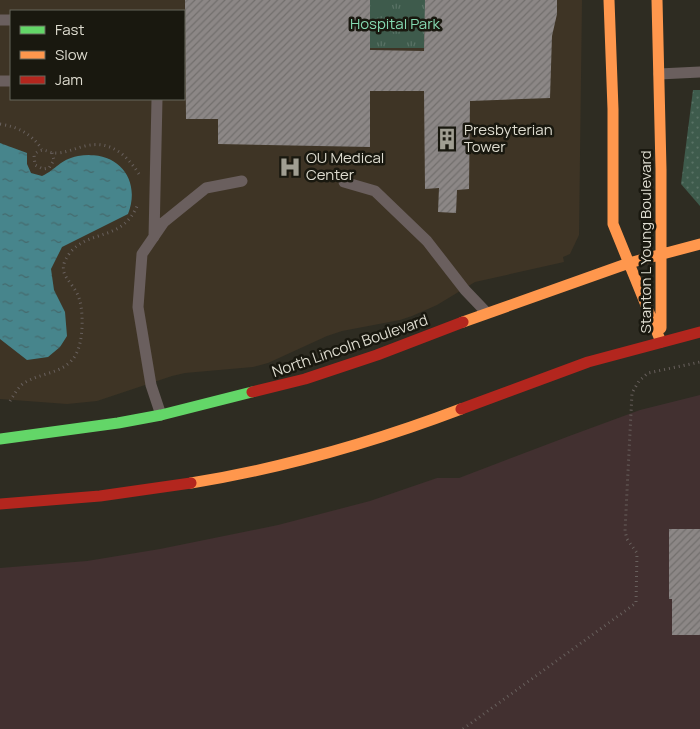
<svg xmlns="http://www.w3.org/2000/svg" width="700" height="729" font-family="Manrope,sans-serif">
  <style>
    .education { fill: #423030 }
    .medical { fill: #3e3425; fill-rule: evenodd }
    .grass { fill: url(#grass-dots) }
    .park { fill: url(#park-tufts) }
    .water { fill: url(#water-ripples) }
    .building { fill: url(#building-hatch) }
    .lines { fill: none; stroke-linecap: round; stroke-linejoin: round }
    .path { stroke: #68605d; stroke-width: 3; stroke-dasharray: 1 4; stroke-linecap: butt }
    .lane { stroke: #6a5f5e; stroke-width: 11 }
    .fast { stroke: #63d668; stroke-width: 11 }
    .slow { stroke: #ff974d; stroke-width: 11 }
    .jam { stroke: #b3261e; stroke-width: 11 }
    .labels { text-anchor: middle; stroke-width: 5; stroke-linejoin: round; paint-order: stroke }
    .park-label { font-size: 15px; fill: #85d9b1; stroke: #19180f }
    .poi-label { font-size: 15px; fill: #dddbcf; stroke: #19180f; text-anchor: start }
    .street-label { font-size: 15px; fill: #dddbcf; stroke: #19180f }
  </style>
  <defs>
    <pattern id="grass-dots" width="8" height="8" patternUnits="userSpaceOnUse" patternTransform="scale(1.25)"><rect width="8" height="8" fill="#3e5b4c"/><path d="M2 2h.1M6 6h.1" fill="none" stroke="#597265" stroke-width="1.8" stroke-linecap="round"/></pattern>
    <pattern id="park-tufts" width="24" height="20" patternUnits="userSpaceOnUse" patternTransform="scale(1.25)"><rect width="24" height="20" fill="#3e5b4c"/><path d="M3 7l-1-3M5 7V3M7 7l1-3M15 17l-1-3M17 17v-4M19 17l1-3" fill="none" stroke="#597265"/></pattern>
    <pattern id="water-ripples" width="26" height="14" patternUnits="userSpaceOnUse" patternTransform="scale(1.25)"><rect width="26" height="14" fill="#47858c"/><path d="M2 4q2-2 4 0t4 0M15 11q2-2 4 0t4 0" fill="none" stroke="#456a6d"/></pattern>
    <pattern id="building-hatch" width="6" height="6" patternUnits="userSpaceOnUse" patternTransform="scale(1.25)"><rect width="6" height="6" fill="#8c8786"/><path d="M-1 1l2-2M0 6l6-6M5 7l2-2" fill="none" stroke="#726f6d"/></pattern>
  </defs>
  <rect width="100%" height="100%" fill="#2e2c22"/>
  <path class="education" d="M700,395V729H0V568L87,561L160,549L278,525L370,501L437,478H459L572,435L640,410Z"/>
  <path class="medical" d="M0,0H582L579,235L570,254L563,257L564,262L475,282L437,305L412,316L400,320L342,331L327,336L268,363L253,367L185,373L172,376L97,401L67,404L0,399ZM11,11H184V99H11Z"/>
  <path class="grass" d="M693,90H700V206L681,184Z"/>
  <path class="park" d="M365,0H426L424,48H364Z"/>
  <path class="water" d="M0,143L27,153V164L31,173L42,176C57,169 59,160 78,156C116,149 142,178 128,214L62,247L51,269L54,290L65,312L67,336L60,347L48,357L27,360L0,339Z"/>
  <path class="building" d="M185,0H370V50L424,51L425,0H557V14L552,36L550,98L470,101L469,189L457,190L456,213L438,212L439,188L425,189L424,91H370V147L218,144V119H186Z
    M669,529H700V635H672V599H669Z"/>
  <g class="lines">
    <path class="path" d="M0,124C19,127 31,134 42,149
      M52,153L54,160L49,168L43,169L35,165L34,155C43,145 48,154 58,153C68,152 76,148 85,146C110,140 126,154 139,174
      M10,401C14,395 18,387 24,383C45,370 73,375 80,343C83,330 83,310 79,298C73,280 54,275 69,254C89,228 122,243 138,204
      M463,729L636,603L637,553L627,539L625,531L632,393L639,381L648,373L700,362"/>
    <path class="lane" d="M0,20H11
      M659,74L700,72
      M0,81H11
      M344,182L375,191L427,241L465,290L486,312
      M154,237L157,99
      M161,415L151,385L138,307L142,254L164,222L206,188L242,181"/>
    <path class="fast" d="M0,439L118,423L161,415L252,392"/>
    <path class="slow" d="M609,0L613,109V224L661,342
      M657,0L661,169V328
      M463,322L629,263L700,244
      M191,483C283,468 374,442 461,409"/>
    <path class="jam" d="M252,392L305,379L377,355L463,322
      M461,409L588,362L700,332
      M0,504L100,496L191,483"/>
  </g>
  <defs>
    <g id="building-bare" transform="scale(1.725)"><path d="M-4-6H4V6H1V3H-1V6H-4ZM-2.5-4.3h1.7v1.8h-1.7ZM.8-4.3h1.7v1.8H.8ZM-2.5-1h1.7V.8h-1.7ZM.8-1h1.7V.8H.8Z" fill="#a09e92" stroke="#19180f" stroke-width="2.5" paint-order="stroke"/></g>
    <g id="hospital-bare" transform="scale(1.725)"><path d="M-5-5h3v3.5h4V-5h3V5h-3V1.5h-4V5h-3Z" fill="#a09e92" stroke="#19180f" stroke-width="2.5" paint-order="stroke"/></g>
  </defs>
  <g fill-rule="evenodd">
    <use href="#building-bare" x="447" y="139"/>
    <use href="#hospital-bare" x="290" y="167"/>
  </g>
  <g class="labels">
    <g class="park-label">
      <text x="395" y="29">Hospital Park</text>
    </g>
    <g class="poi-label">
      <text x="464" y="135">Presbyterian<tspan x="464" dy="17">Tower</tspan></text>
      <text x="306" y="163">OU Medical<tspan x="306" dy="17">Center</tspan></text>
    </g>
    <g class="street-label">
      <text transform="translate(646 242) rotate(-90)" y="5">Stanton L Young Boulevard</text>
      <text transform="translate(350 346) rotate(-19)" y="5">North Lincoln Boulevard</text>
    </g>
  </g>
  <rect x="10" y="10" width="175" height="90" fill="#19180f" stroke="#67665c"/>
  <rect x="20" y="26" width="25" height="8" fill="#63d668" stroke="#67665c"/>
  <text x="55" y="35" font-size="15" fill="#dddbcf">Fast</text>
  <rect x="20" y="51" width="25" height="8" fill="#ff974d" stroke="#67665c"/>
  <text x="55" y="60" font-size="15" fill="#dddbcf">Slow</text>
  <rect x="20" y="76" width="25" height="8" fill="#b3261e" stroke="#67665c"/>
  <text x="55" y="85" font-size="15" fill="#dddbcf">Jam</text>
</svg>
